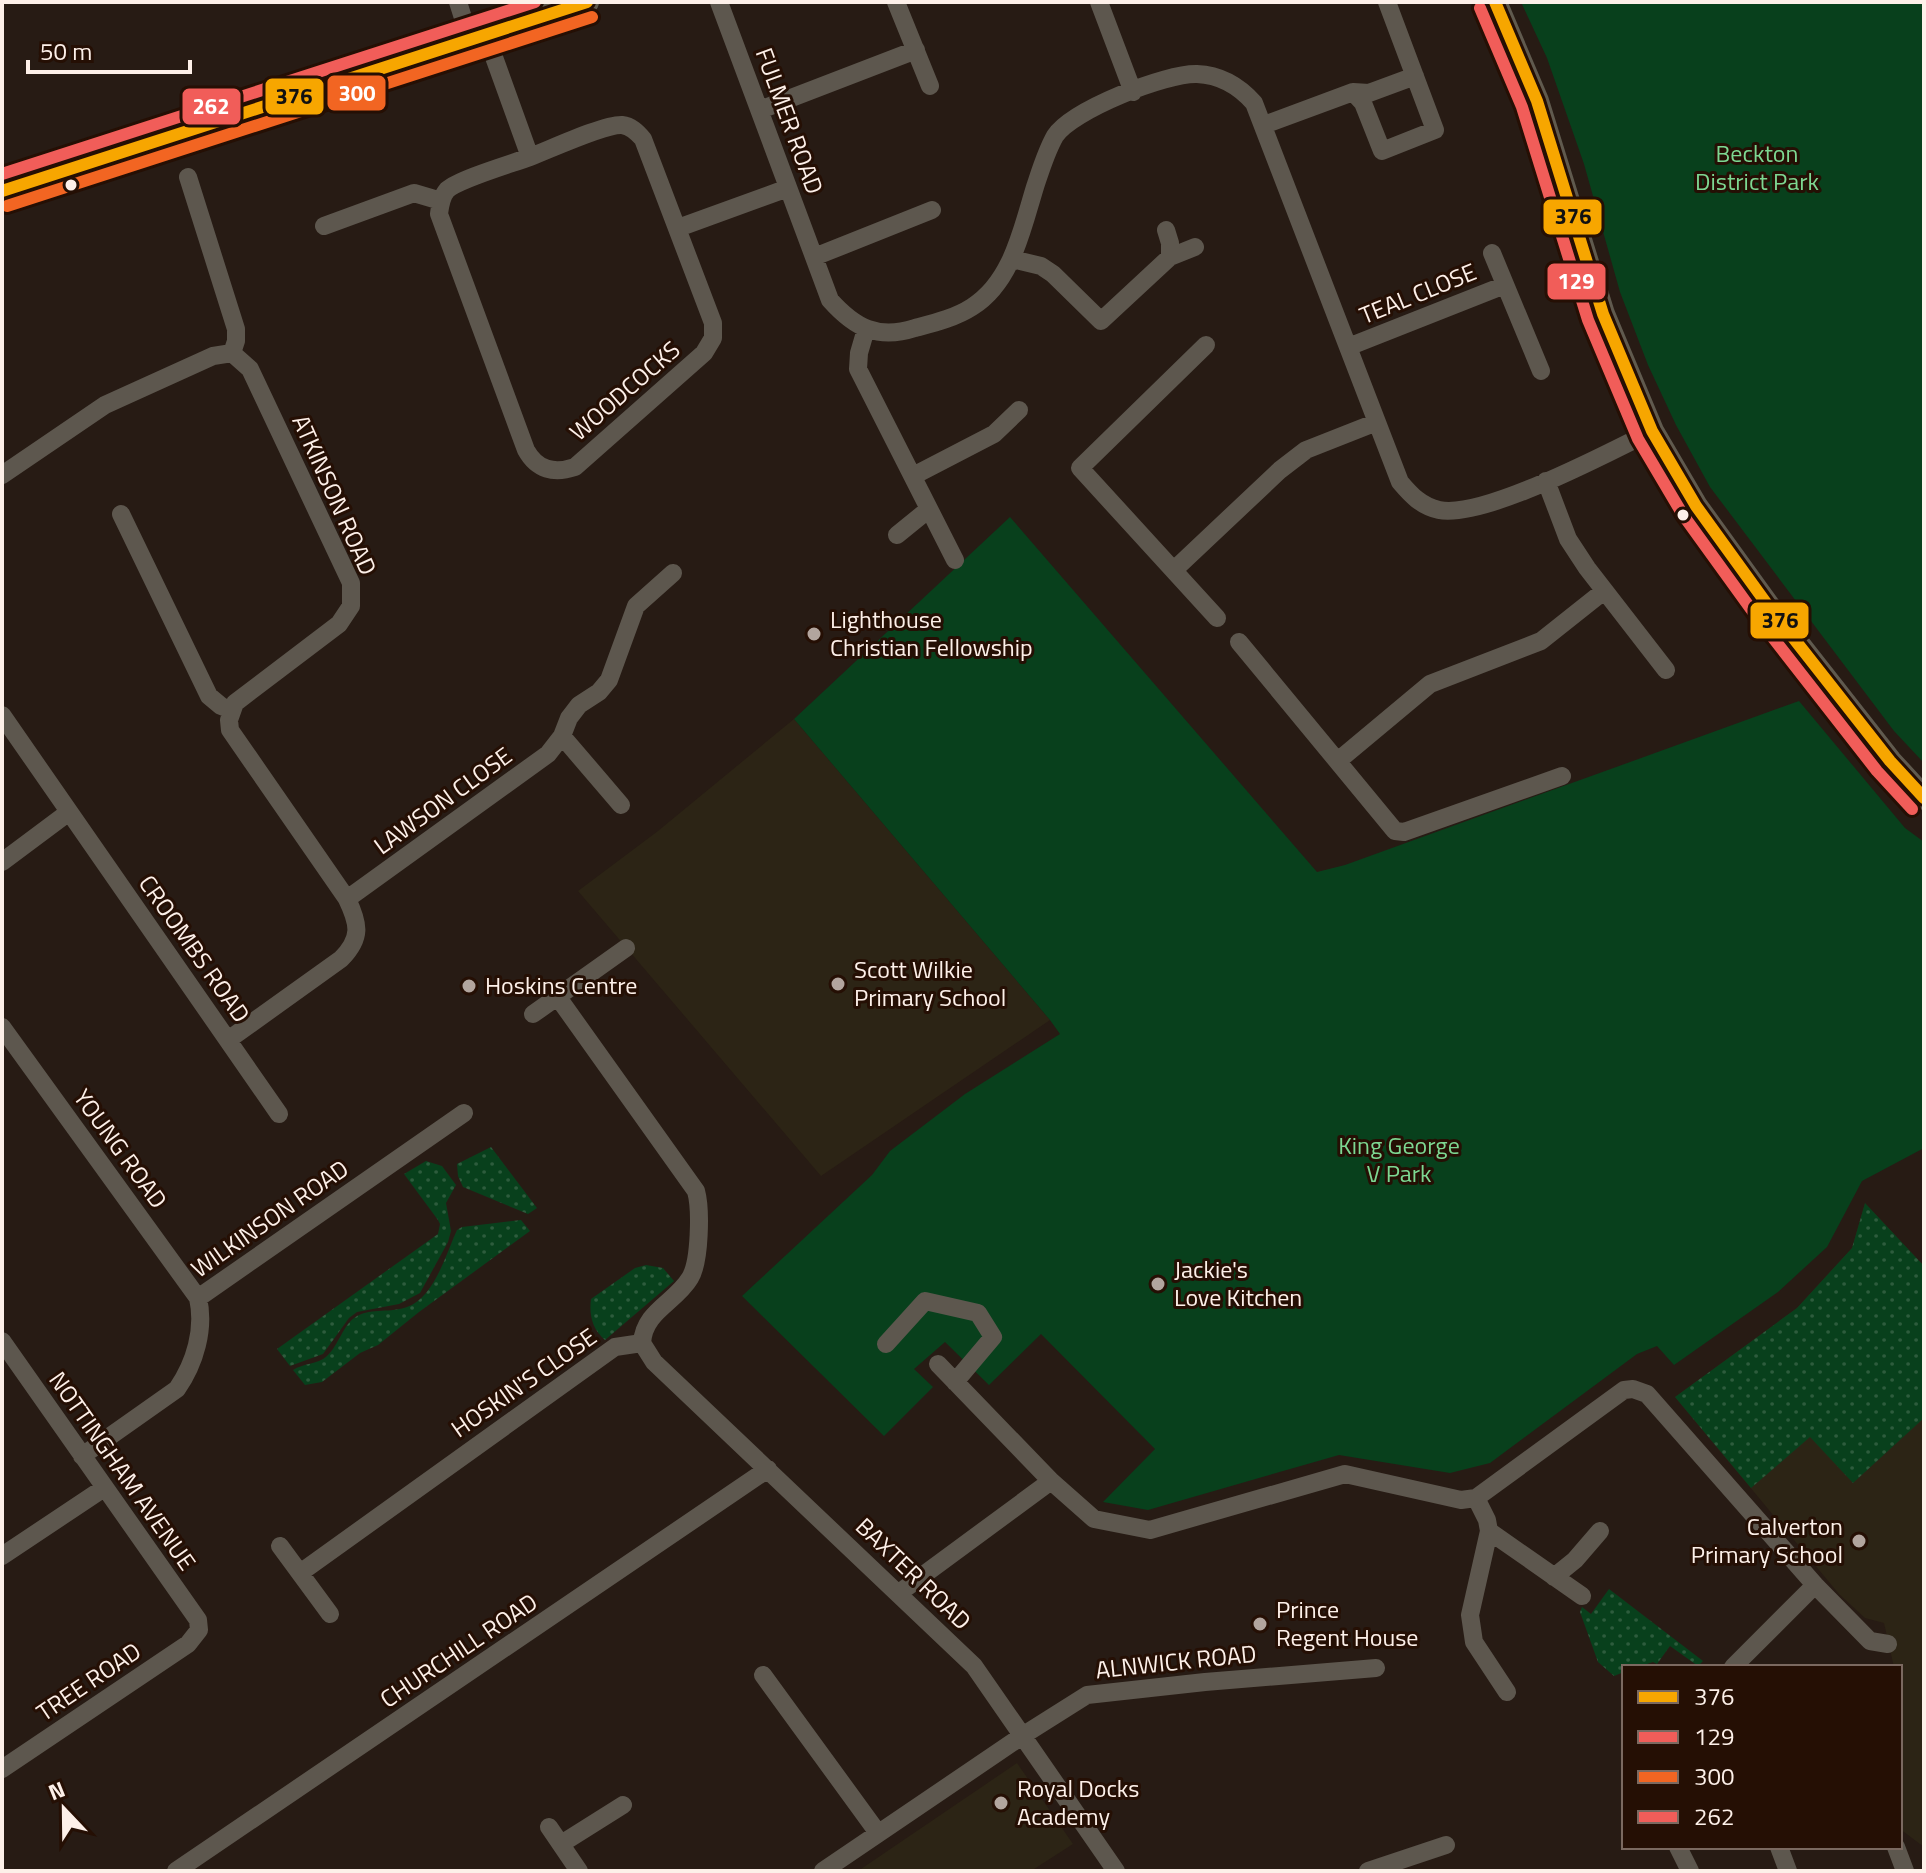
<svg xmlns="http://www.w3.org/2000/svg" width="1926" height="1873" font-family="'Titillium Web',sans-serif">
  <style>
    .education { fill: #2c2415 }
    .grass { fill: url(#grass-dots) }
    .green { fill: #08401c }
    .lines { fill: none; stroke-linecap: round; stroke-linejoin: round }
    .street { stroke: #5d574e; stroke-width: 18 }
    .secondary { stroke: #605a4e; stroke-width: 24 }
    .bus-1-casing { stroke: #250f04; stroke-width: 18 }
    .bus-2-casing { stroke: #250f04; stroke-width: 18 }
    .bus-3-casing { stroke: #250f04; stroke-width: 18 }
    .bus-4-casing { stroke: #250f04; stroke-width: 18 }
    .bus-1 { stroke: #f7a600; stroke-width: 12 }
    .bus-2 { stroke: #f15d59; stroke-width: 12 }
    .bus-3 { stroke: #f26522; stroke-width: 12 }
    .bus-4 { stroke: #f15d59; stroke-width: 12 }
    .bus-dot { fill: #fdf0e9; stroke: #250f04; stroke-width: 3 }
    .poi-dot { fill: #b2a59e; stroke: #250f04; stroke-width: 3 }
    .labels { text-anchor: middle; stroke-width: 6; stroke-linejoin: round; paint-order: stroke }
    .street-label { font-size: 24px; fill: #fdf0e9; stroke: #250f04 }
    .park-label { font-size: 24px; fill: #7dd892; stroke: #250f04 }
    .poi-label { font-size: 24px; fill: #fdf0e9; stroke: #250f04; text-anchor: start }
    .line-badge { stroke: #250f04; stroke-width: 3 }
    .badge-label { font-size: 22px; text-anchor: middle; font-weight: bold; fill: #fff }
    .pale-badge-label { font-size: 22px; text-anchor: middle; font-weight: bold; fill: #111 }
  </style>
  <defs>
    <pattern id="grass-dots" width="8" height="8" patternUnits="userSpaceOnUse" patternTransform="scale(2)"><rect width="8" height="8" fill="#08401c"/><path d="M2 2h.1M6 6h.1" fill="none" stroke="#2d5c3d" stroke-width="1.8" stroke-linecap="round"/></pattern>
  </defs>
  <rect width="100%" height="100%" fill="#271b14"/>
  <path class="education" d="M794,719L1050,1020L821,1176L578,891L658,831Z
    M1865,1203L1924,1266V1847L1900,1829V1667H1894L1884,1623L1865,1618L1839,1594L1675,1397L1797,1308L1852,1248Z
    M1017,1763L1073,1844L1031,1871H858Z"/>
  <path class="grass" d="M491,1147L537,1208L528,1214L463,1187L458,1176L457,1164Z
    M426,1161L442,1166L456,1185L446,1203L451,1231L448,1242L420,1293L399,1304L357,1312L349,1318L323,1354L290,1366L277,1349L438,1234L440,1224L438,1220L404,1174Z
    M1865,1203L1924,1266V1418L1853,1483L1810,1437L1751,1488L1675,1397L1797,1308L1852,1248Z
    M521,1220L530,1231L419,1312L378,1345L360,1353L322,1382L305,1385L293,1370C303,1363 317,1365 327,1356C339,1345 343,1324 357,1316C372,1308 391,1313 407,1307C434,1298 446,1254 457,1230L462,1227Z
    M646,1265L663,1268L674,1281L605,1340C592,1329 589,1315 591,1299L635,1268Z
    M1609,1589L1703,1661L1698,1666L1670,1646L1657,1664L1653,1662L1638,1667H1624V1672L1614,1676L1598,1662L1580,1612L1582,1607L1591,1614Z"/>
  <path class="green" d="M1521,2H1924V763L1894,731L1710,487L1676,425L1648,365L1620,292L1584,164L1547,58Z
    M1010,517L1317,872L1345,865L1799,701L1905,828L1924,842V1148L1862,1181L1827,1247L1778,1292L1674,1365L1657,1346L1637,1354L1490,1463L1450,1473L1339,1455L1148,1510L1103,1502L1155,1449L1041,1334L989,1385L945,1342L914,1369L933,1387L884,1436L742,1296L872,1175L890,1151L965,1094L1060,1034L1050,1020L794,719Z"/>
  <g class="lines">
    <path class="street" d="M458,2L470,40
      M719,2L830,300C855,328 878,340 915,328C934,323 955,318 972,307C1012,282 1022,229 1035,187C1041,169 1046,152 1055,136C1072,110 1166,73 1197,74C1221,75 1239,86 1254,103L1400,482C1411,495 1421,506 1439,510C1483,519 1608,453 1652,431
      M896,2L930,86
      M1099,2L1133,92
      M486,35L530,157C549,150 604,124 622,125C631,126 637,132 643,139L713,323V338L704,353L575,467C554,474 537,470 526,450L439,214C440,206 441,197 447,190C459,179 511,164 530,157
      M1353,92L1363,103L1382,151L1435,130L1387,2
      M760,110L916,50
      M1264,125L1353,92L1369,93L1415,76
      M188,177L236,329V341L232,353
      M324,226L414,193L441,201
      M678,228L788,188
      M1166,230L1170,243V257
      M1492,253L1541,371
      M814,257L932,210
      M1012,259L1041,266L1053,274L1101,321L1170,257L1195,247
      M866,329L859,353L858,369L955,560
      M1206,345L1080,468L1217,618
      M1348,347L1505,285
      M2,475L105,405L213,356L232,353
      M913,476L994,434L1019,410
      M1546,481L1568,539L1587,568L1666,670
      M121,514L209,696L221,706L231,710
      M897,535L929,509
      M1174,570L1280,470L1306,450L1377,422
      M1239,642L1395,831L1404,832L1562,776
      M2,715L279,1114
      M562,736L621,805
      M1339,760L1430,684L1541,641L1604,591
      M2,862L69,812
      M347,899L548,754L562,736L569,718L579,705L599,692L609,680L636,606L673,573
      M557,996L696,1191C701,1209 700,1262 690,1278C675,1303 644,1311 642,1343
      M533,1014L626,948
      M2,1027L198,1298C205,1329 195,1363 177,1389L82,1456
      M228,1040L341,959C362,938 359,924 347,899L230,730L229,720L235,703L339,624L351,606V583L250,369L232,353
      M198,1298L464,1113
      M2,1341L198,1620L199,1630L188,1644L2,1769
      M642,1343L654,1362L974,1666L1116,1871
      M886,1344L925,1301L978,1313L993,1337L955,1382
      M938,1364L1051,1481L1094,1519L1150,1530L1345,1474L1461,1500L1476,1498L1624,1390L1633,1389L1647,1394L1815,1585L1870,1641L1888,1644
      M1476,1498L1487,1520L1489,1531L1470,1615L1474,1642L1507,1692
      M1489,1531L1582,1596
      M280,1546L330,1614
      M2,1556L104,1488
      M300,1573L615,1347L642,1343
      M1554,1577L1575,1560L1600,1531
      M899,1593L1051,1481
      M1733,1667L1815,1585
      M763,1675L878,1833
      M549,1827L579,1871
      M561,1844L623,1805
      M1678,1847L1690,1871
      M1779,1847L1788,1871
      M1896,1847L1905,1871
      M176,1871L768,1469
      M823,1871L1022,1736L1087,1695L1205,1682L1376,1668
      M1368,1871L1446,1845"/>
    <path class="secondary" d="M1495,2L1537,101L1603,314L1652,431L1696,506L1769,607L1890,761L1924,798
      M2,191L587,2"/>
    <g class="bus-1-casing">
      <path id="bus-1" d="M1495,2L1537,101L1603,314L1652,431L1696,506L1769,607L1890,761L1924,798
        M2,191L587,2"/>
    </g>
    <g class="bus-2-casing">
      <path id="bus-2" d="M1480,8L1522,107L1588,320L1638,439L1683,515L1756,616L1877,771L1912,809"/>
    </g>
    <g class="bus-3-casing">
      <path id="bus-3" d="M7,206L592,17"/>
    </g>
    <g class="bus-4-casing">
      <path id="bus-4" d="M2,174L535,2"/>
    </g>
    <use href="#bus-1" class="bus-1"/>
    <use href="#bus-2" class="bus-2"/>
    <use href="#bus-3" class="bus-3"/>
    <use href="#bus-4" class="bus-4"/>
  </g>
  <g class="bus-dot">
    <circle cx="71" cy="185" r="7"/>
    <circle cx="1683" cy="515" r="7"/>
  </g>
  <g class="poi-dot">
    <circle cx="814" cy="634" r="8"/>
    <circle cx="838" cy="984" r="8"/>
    <circle cx="469" cy="986" r="8"/>
    <circle cx="1158" cy="1284" r="8"/>
    <circle cx="1859" cy="1541" r="8"/>
    <circle cx="1260" cy="1624" r="8"/>
    <circle cx="1001" cy="1803" r="8"/>
  </g>
  <g class="labels">
    <g class="street-label">
      <text transform="translate(789 121) rotate(70)" y="8">FULMER ROAD</text>
      <text transform="translate(1418 294) rotate(-22)" y="8">TEAL CLOSE</text>
      <text transform="translate(625 391) rotate(-41)" y="8">WOODCOCKS</text>
      <text transform="translate(334 495) rotate(66)" y="8">ATKINSON ROAD</text>
      <text transform="translate(443 801) rotate(-36)" y="8">LAWSON CLOSE</text>
      <text transform="translate(194 949) rotate(55)" y="8">CROOMBS ROAD</text>
      <text transform="translate(120 1149) rotate(54)" y="8">YOUNG ROAD</text>
      <text transform="translate(270 1219) rotate(-35)" y="8">WILKINSON ROAD</text>
      <text transform="translate(524 1383) rotate(-35)" y="8">HOSKIN'S CLOSE</text>
      <text transform="translate(122 1471) rotate(55)" y="8">NOTTINGHAM AVENUE</text>
      <text transform="translate(913 1574) rotate(44)" y="8">BAXTER ROAD</text>
      <text transform="translate(459 1651) rotate(-34)" y="8">CHURCHILL ROAD</text>
      <text transform="translate(1176 1662) rotate(-6)" y="8">ALNWICK ROAD</text>
      <text transform="translate(89 1682) rotate(-34)" y="8">TREE ROAD</text>
    </g>
    <g class="park-label">
      <text x="1757" y="162">Beckton<tspan x="1757" dy="28">District Park</tspan></text>
      <text x="1399" y="1154">King George<tspan x="1399" dy="28">V Park</tspan></text>
    </g>
    <g class="poi-label">
      <text x="830" y="628">Lighthouse<tspan x="830" dy="28">Christian Fellowship</tspan></text>
      <text x="854" y="978">Scott Wilkie<tspan x="854" dy="28">Primary School</tspan></text>
      <text x="485" y="994">Hoskins Centre</text>
      <text x="1174" y="1278">Jackie's<tspan x="1174" dy="28">Love Kitchen</tspan></text>
      <text x="1843" y="1535" text-anchor="end">Calverton<tspan x="1843" dy="28">Primary School</tspan></text>
      <text x="1276" y="1618">Prince<tspan x="1276" dy="28">Regent House</tspan></text>
      <text x="1017" y="1797">Royal Docks<tspan x="1017" dy="28">Academy</tspan></text>
    </g>
  </g>
  <g class="line-badge">
    <rect x="326" y="74" width="61" height="38" rx="8" fill="#f26522"/>
    <rect x="264" y="77" width="61" height="39" rx="8" fill="#f7a600"/>
    <rect x="181" y="87" width="61" height="39" rx="8" fill="#f15d59"/>
    <rect x="1542" y="198" width="61" height="38" rx="8" fill="#f7a600"/>
    <rect x="1546" y="262" width="61" height="39" rx="8" fill="#f15d59"/>
    <rect x="1749" y="601" width="61" height="39" rx="8" fill="#f7a600"/>
  </g>
  <g class="badge-label">
    <text x="357" y="101">300</text>
    <text x="211" y="114">262</text>
    <text x="1576" y="289">129</text>
  </g>
  <g class="pale-badge-label">
    <text x="294" y="104">376</text>
    <text x="1573" y="224">376</text>
    <text x="1780" y="628">376</text>
  </g>
  <rect width="1926" height="1873" fill="none" stroke="#fdf0e9" stroke-width="8"/>
  <rect x="1622" y="1665" width="280" height="184" fill="#250f04" stroke="#7b6960" stroke-width="2"/>
  <rect x="1638" y="1691" width="40" height="12" fill="#f7a600" stroke="#7b6960" stroke-width="2"/>
  <text x="1694" y="1705" font-size="24" fill="#fdf0e9">376</text>
  <rect x="1638" y="1731" width="40" height="12" fill="#f15d59" stroke="#7b6960" stroke-width="2"/>
  <text x="1694" y="1745" font-size="24" fill="#fdf0e9">129</text>
  <rect x="1638" y="1771" width="40" height="12" fill="#f26522" stroke="#7b6960" stroke-width="2"/>
  <text x="1694" y="1785" font-size="24" fill="#fdf0e9">300</text>
  <rect x="1638" y="1811" width="40" height="12" fill="#f15d59" stroke="#7b6960" stroke-width="2"/>
  <text x="1694" y="1825" font-size="24" fill="#fdf0e9">262</text>
  <g transform="translate(64 1809) rotate(338)" stroke="#250f04" stroke-width="6" paint-order="stroke">
  <path d="M0-6L14 30L0 20L-14 30Z" fill="#fdf0e9"/>
  <text y="-12" font-size="22" font-weight="bold" text-anchor="middle" fill="#fdf0e9">N</text>
  </g>
  <path d="M28 60v12h162v-12" fill="none" stroke="#fdf0e9" stroke-width="4"/>
  <text x="40" y="60" font-size="24" fill="#fdf0e9" stroke="#250f04" stroke-width="6" paint-order="stroke">50 m</text>
</svg>
